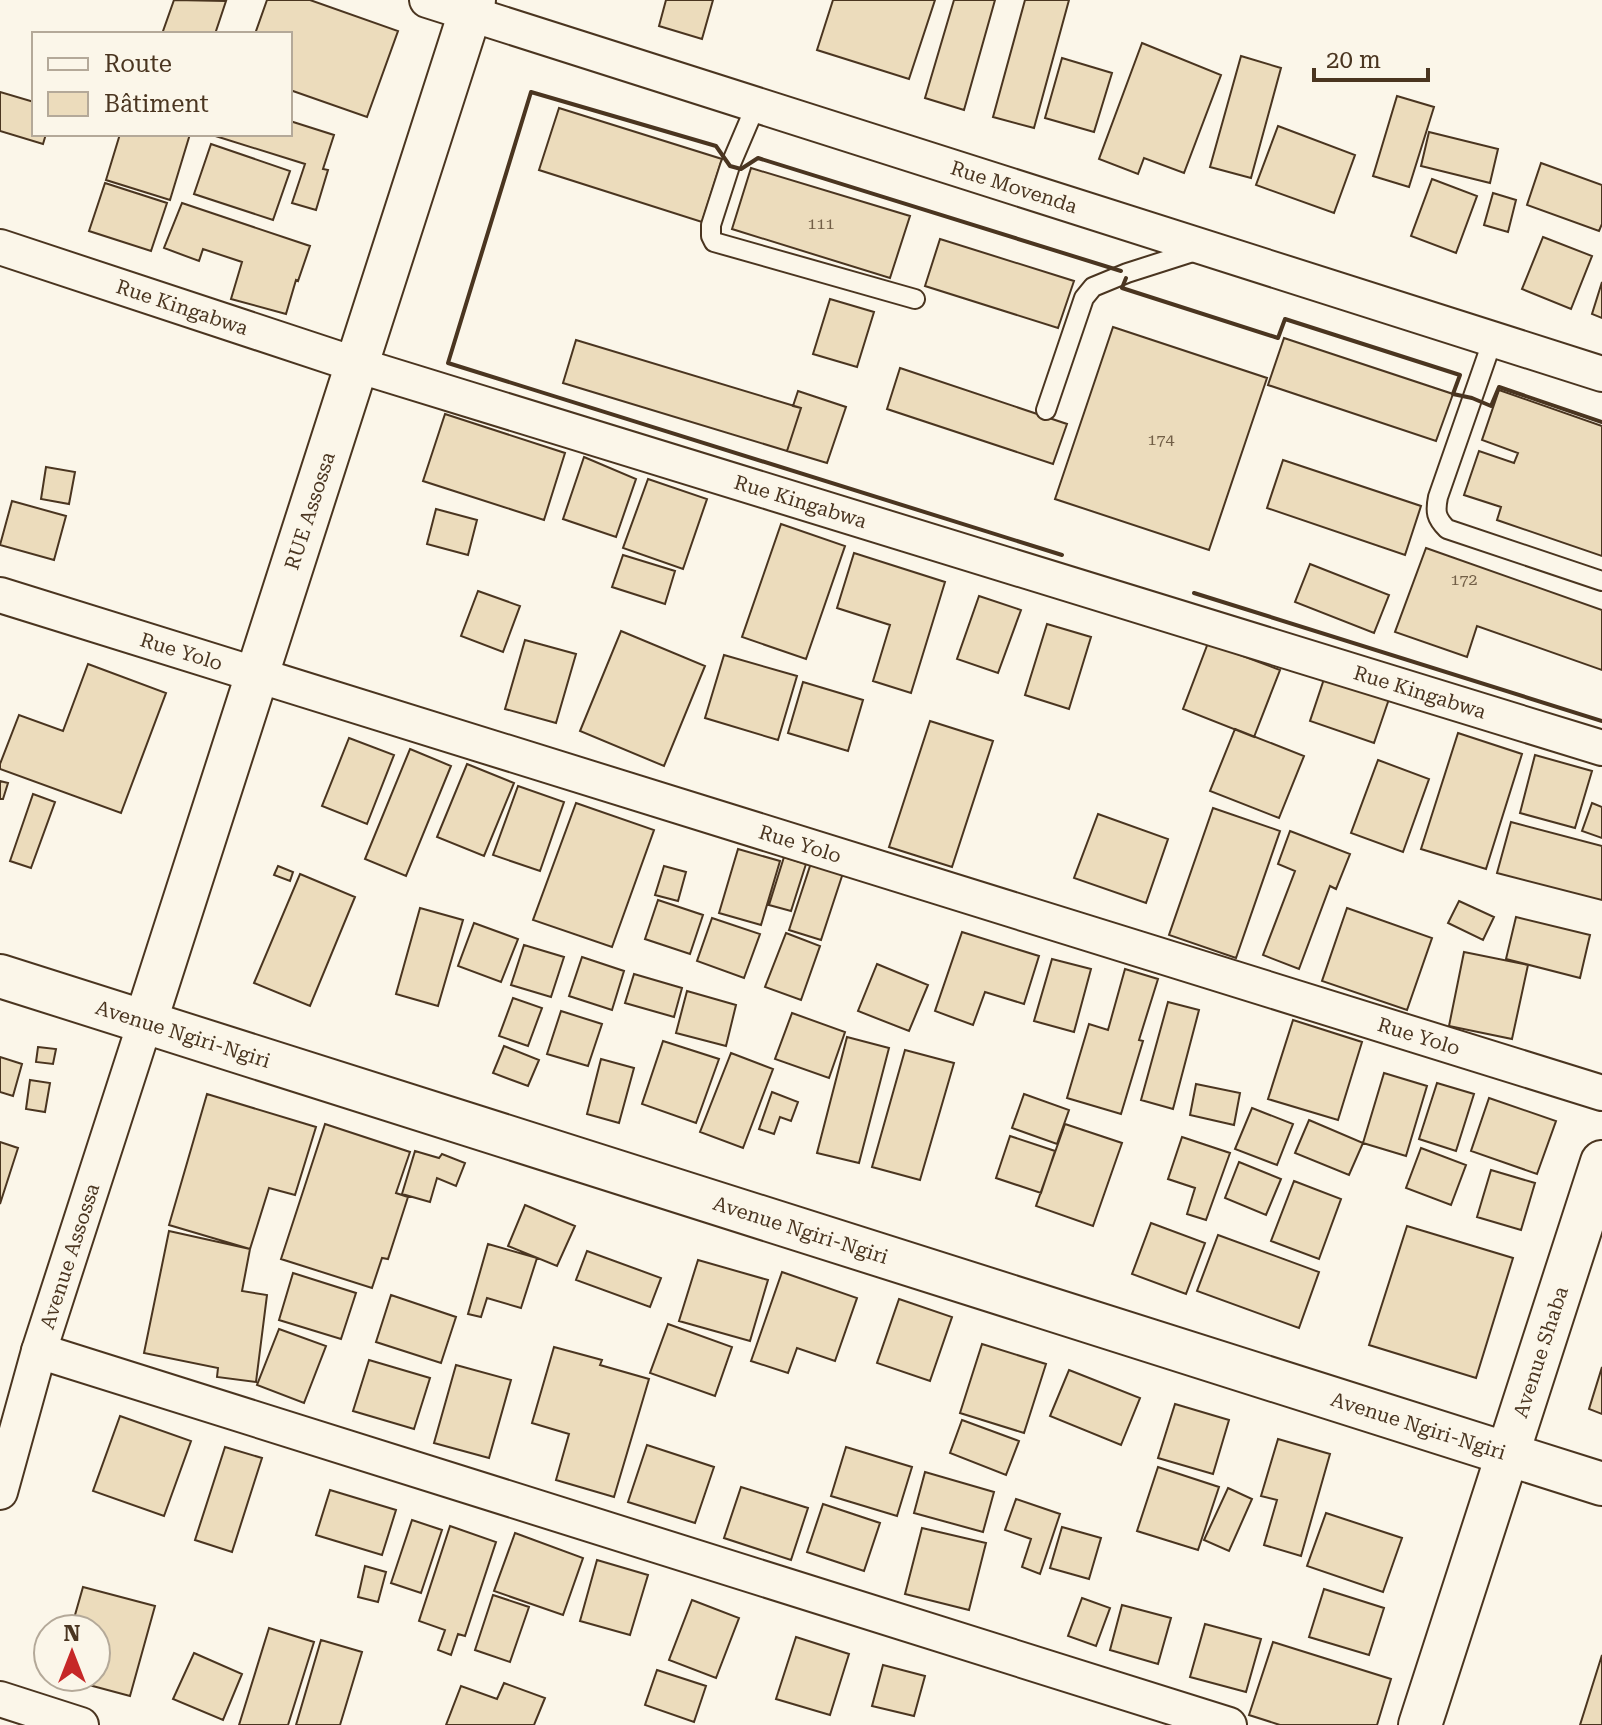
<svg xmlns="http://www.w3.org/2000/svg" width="1602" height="1725" font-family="'Roboto Serif',serif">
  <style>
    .building { fill: #ecdcbc; stroke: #4a3520; stroke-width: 2 }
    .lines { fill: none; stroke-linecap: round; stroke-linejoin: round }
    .service-casing { stroke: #4a3520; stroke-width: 22 }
    .minor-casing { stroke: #4a3520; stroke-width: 38 }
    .tertiary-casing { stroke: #4a3520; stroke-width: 46 }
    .service { stroke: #fbf6e9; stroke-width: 18 }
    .minor { stroke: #fbf6e9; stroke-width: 34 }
    .tertiary { stroke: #fbf6e9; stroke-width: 42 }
    .wall { stroke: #4a3520; stroke-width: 4 }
    .labels { text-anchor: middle; stroke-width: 6; stroke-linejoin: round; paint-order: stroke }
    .number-label { font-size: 16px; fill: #725f47 }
    .street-label { font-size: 20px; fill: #4a3520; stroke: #fbf6e9 }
  </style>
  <rect width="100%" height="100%" fill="#fbf6e9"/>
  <path class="building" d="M174,0L226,1L215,34H162Z
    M267,0H310L398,31L367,117L290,90V34H255Z
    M666,0H713L702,39L659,26Z
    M833,0H935L909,79L817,50Z
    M954,0H995L964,110L925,98Z
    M1025,0H1069L1034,128L993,117Z
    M1142,43L1221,75L1184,173L1144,158L1138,174L1099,159Z
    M1241,56L1281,68L1251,178L1210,167Z
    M1062,58L1112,73L1094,132L1045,118Z
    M0,92L34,102V134H46L43,144L0,131Z
    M1397,96L1434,107L1409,187L1373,176Z
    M559,108L722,159L702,222L539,170Z
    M290,121L334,135L323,169L328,170L316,210L292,203L305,164L209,134H290Z
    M1278,126L1355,155L1334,213L1256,185Z
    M1429,132L1498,149L1490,183L1421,166Z
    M120,134H190L170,200L106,180Z
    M211,144L290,171L273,220L194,194Z
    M1541,163L1602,185V224L1599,231L1527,205Z
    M751,168L910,216L890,278L732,229Z
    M1432,179L1477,196L1456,253L1411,236Z
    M105,183L167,203L151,251L89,231Z
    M1493,193L1516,200L1508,232L1484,225Z
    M182,203L310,246L298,281L296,280L286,314L231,299L242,262L203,249L199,261L164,248Z
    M1543,237L1592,256L1571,309L1522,289Z
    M940,239L1074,281L1058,328L925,286Z
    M1602,282V318L1592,314Z
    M830,299L874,312L857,367L813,354Z
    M1113,327L1267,378L1209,550L1055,499Z
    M1284,338L1453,394L1436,441L1268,385Z
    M576,340L801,408L787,451L563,383Z
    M900,368L1067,424L1053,464L887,409Z
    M1499,390L1602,426V556L1497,520L1501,507L1464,495L1479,451L1514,463L1518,453L1482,440Z
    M798,391L846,407L827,463L787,451L801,408L793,406Z
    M445,414L565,453L544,520L423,481Z
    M584,457L636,479L616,537L563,519Z
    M1283,460L1421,506L1405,555L1267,508Z
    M46,467L75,472L69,504L41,499Z
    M648,479L707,499L683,569L623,548Z
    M12,501L66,516L54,560L0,545Z
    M436,509L477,520L468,555L427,544Z
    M781,524L845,546L806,659L742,637Z
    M1426,548L1602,610V670L1477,626L1467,657L1395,632Z
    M854,553L945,582L911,693L873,681L890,625L837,608Z
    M623,555L675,571L665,604L612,587Z
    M1310,564L1389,595L1374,633L1295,602Z
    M478,591L520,606L503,652L461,636Z
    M979,596L1021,610L998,673L957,659Z
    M1047,624L1091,637L1069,709L1025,695Z
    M621,631L705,666L664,766L580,731Z
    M525,640L576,654L556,723L505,709Z
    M1208,643L1280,670L1254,737L1183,709Z
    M724,655L797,676L778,740L705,718Z
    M88,664L166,693L121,813L0,769V764L19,715L63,731Z
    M1324,679L1389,699L1374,743L1310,721Z
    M803,682L863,700L848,751L788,733Z
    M930,721L993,741L952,867L889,847Z
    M1235,729L1304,756L1279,818L1210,791Z
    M1458,733L1522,754L1486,869L1421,849Z
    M349,738L394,755L367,824L322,806Z
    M410,749L451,766L406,876L365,859Z
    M1535,755L1592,771L1575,828L1520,813Z
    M1378,760L1429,779L1403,852L1351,833Z
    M467,764L514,783L484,856L437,837Z
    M0,781L8,783L3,799H0Z
    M518,786L564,802L540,871L493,855Z
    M33,794L55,802L31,868L10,861Z
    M576,803L654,830L612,947L533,920Z
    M1592,803L1602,807V838L1582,831Z
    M1213,808L1280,831L1236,958L1169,935Z
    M1098,814L1168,839L1146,903L1074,878Z
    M1511,822L1602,846V900L1497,873Z
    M1290,831L1350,854L1336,889L1330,886L1299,969L1263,955L1295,871L1278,864Z
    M738,849L780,861L761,925L719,913Z
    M784,857L806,864L791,911L769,905Z
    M811,863L843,873L821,940L789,930Z
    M278,866L293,872L290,881L274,875Z
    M664,866L686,872L678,901L655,895Z
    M300,874L355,897L310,1006L254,983Z
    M658,900L703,915L690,954L645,939Z
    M1459,901L1494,917L1483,940L1448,923Z
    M420,908L463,920L438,1006L396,994Z
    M1347,908L1432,938L1407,1010L1322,981Z
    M1516,917L1590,935L1580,978L1506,959Z
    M712,918L760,934L744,978L697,961Z
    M474,923L518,939L501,982L458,966Z
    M962,932L1039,956L1024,1004L985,992L973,1025L935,1011Z
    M786,933L820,946L801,1000L765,987Z
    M524,945L564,957L551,997L511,985Z
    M1464,952L1528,965L1512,1039L1449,1026Z
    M582,957L624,971L612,1010L569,996Z
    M1052,959L1091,969L1074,1032L1034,1021Z
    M877,964L928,985L909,1031L858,1011Z
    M1125,969L1158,979L1139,1040L1143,1041L1121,1114L1067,1098L1089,1024L1108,1030Z
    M634,974L682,988L674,1017L625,1003Z
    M687,991L736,1005L726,1046L676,1033Z
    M513,998L542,1008L528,1046L499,1036Z
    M1168,1002L1199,1010L1173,1109L1141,1100Z
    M561,1011L602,1024L588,1066L547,1054Z
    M792,1013L845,1032L829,1078L775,1059Z
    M1293,1020L1362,1042L1338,1120L1268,1099Z
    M847,1037L889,1048L859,1163L817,1153Z
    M663,1041L719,1059L696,1123L642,1104Z
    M504,1046L539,1060L528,1086L493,1073Z
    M38,1047L56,1049L53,1064L36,1062Z
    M905,1050L954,1063L920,1180L872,1167Z
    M731,1053L773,1069L743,1148L700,1132Z
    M0,1057L22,1064L13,1096L0,1092Z
    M601,1059L634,1068L619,1123L587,1114Z
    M1384,1073L1427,1086L1406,1156L1363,1143Z
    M30,1080L50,1083L45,1112L26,1109Z
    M1437,1083L1474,1094L1456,1151L1419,1139Z
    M1196,1084L1240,1093L1234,1125L1190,1115Z
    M772,1092L798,1102L791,1121L780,1117L774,1134L759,1129Z
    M207,1094L316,1127L295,1195L269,1188L250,1249L169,1225Z
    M1024,1094L1069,1110L1057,1144L1012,1128Z
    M1489,1098L1556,1121L1537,1174L1471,1151Z
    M1252,1108L1293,1124L1277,1165L1235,1149Z
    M1309,1120L1363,1143L1349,1175L1295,1153Z
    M325,1124L410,1152L396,1193L408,1197L388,1259L382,1258L372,1288L281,1259Z
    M1065,1124L1122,1143L1093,1226L1036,1206Z
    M1010,1136L1055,1151L1041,1193L996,1178Z
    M1182,1137L1230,1153L1206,1220L1187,1214L1195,1188L1168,1179Z
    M0,1142L18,1148L0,1204Z
    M1421,1148L1466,1165L1451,1205L1406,1188Z
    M415,1151L439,1158L442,1154L465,1163L456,1186L437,1178L430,1202L402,1194Z
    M1239,1162L1281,1179L1266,1215L1225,1198Z
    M1491,1170L1535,1183L1521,1230L1477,1217Z
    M1294,1181L1341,1199L1319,1259L1271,1241Z
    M525,1205L575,1226L557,1266L508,1246Z
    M1151,1223L1205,1243L1186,1294L1132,1274Z
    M1407,1226L1513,1258L1476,1378L1369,1345Z
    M169,1231L250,1249L242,1291L267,1295L256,1382L217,1377L218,1368L144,1353Z
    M1218,1235L1319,1272L1299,1328L1197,1291Z
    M488,1244L537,1258L521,1308L487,1298L481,1317L468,1314Z
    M587,1251L661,1278L650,1307L576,1280Z
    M698,1260L768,1280L750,1341L679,1321Z
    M782,1272L857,1298L835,1361L797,1348L788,1373L751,1361Z
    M293,1273L356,1293L341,1339L279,1320Z
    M391,1295L456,1317L441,1363L376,1342Z
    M899,1299L952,1317L930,1381L877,1363Z
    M668,1324L732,1347L715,1396L650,1373Z
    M279,1329L326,1346L304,1403L257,1385Z
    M982,1344L1046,1364L1024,1433L960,1413Z
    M554,1347L602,1360L600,1365L649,1379L614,1497L556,1480L569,1434L532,1423Z
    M369,1360L430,1378L414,1429L353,1411Z
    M456,1365L511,1380L489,1458L434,1443Z
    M1602,1367V1414L1589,1409Z
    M1069,1370L1140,1398L1121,1445L1050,1416Z
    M1175,1404L1229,1420L1213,1474L1158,1458Z
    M120,1416L191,1441L164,1516L93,1491Z
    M962,1420L1019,1441L1006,1475L950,1453Z
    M1278,1439L1330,1454L1301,1556L1264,1545L1277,1500L1261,1496Z
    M647,1445L714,1467L695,1523L628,1502Z
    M225,1447L262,1458L232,1552L195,1540Z
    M846,1447L912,1467L897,1516L831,1496Z
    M1158,1467L1219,1487L1198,1550L1137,1531Z
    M925,1472L994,1492L983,1532L914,1513Z
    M741,1487L808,1508L791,1560L724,1538Z
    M1228,1488L1252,1499L1229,1551L1204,1540Z
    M330,1490L396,1510L382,1555L316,1535Z
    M1016,1499L1060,1514L1040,1574L1022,1567L1031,1539L1005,1530Z
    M823,1504L880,1523L864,1571L807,1552Z
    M1326,1513L1402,1538L1383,1592L1307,1566Z
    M412,1520L442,1530L421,1593L391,1583Z
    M450,1526L496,1542L465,1636L458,1634L451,1655L438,1650L445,1630L419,1621Z
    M1062,1527L1101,1538L1089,1579L1050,1568Z
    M922,1528L986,1543L969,1610L905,1594Z
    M515,1533L583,1558L563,1615L494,1591Z
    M597,1560L648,1575L630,1635L580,1621Z
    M365,1566L386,1572L378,1602L358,1597Z
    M83,1587L155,1606L130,1696L59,1677H96V1629H71Z
    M1324,1589L1384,1608L1369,1655L1309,1637Z
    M493,1595L529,1607L510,1662L475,1650Z
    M1082,1598L1110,1608L1096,1646L1068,1636Z
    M692,1600L739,1618L716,1678L669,1660Z
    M1122,1605L1171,1618L1158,1664L1110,1650Z
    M1205,1624L1261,1639L1246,1692L1190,1677Z
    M269,1628L314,1642L288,1725H239Z
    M796,1637L849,1654L830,1715L776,1699Z
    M321,1640L362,1652L340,1725H296Z
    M1273,1642L1391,1679L1377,1725H1280L1249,1715Z
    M194,1653L242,1674L223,1720L173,1699Z
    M1602,1655V1725H1580Z
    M883,1665L925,1676L914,1716L872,1706Z
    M657,1670L706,1686L694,1722L645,1705Z
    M504,1683L545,1698L534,1725H446L461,1686L497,1699Z"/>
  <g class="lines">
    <g class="service-casing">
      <path id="service" d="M756,105L730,166L711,225V236L714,242L915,299
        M1493,339L1438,497C1435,512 1436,518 1447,529L1602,581
        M1046,410L1084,298L1093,287L1127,273L1199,250"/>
    </g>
    <g class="minor-casing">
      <g id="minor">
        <path id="s1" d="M427,0L1602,374"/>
        <path id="s2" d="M0,247L357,365L1602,748"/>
        <path id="s3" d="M0,595L1602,1093"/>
        <path d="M39,1351L1229,1725"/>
        <path id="s4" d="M0,1492L39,1351L145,1023"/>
        <path d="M0,1699L81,1725"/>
      </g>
    </g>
    <g class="tertiary-casing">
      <g id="tertiary">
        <path id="s5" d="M0,976L1602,1484"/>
        <path id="s6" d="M145,1023L474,0"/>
        <path id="s7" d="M1420,1725L1602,1162"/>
      </g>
    </g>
    <use href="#service" class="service"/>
    <use href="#minor" class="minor"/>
    <use href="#tertiary" class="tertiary"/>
    <path class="wall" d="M1126,278L1122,288L1278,338L1285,319L1460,375L1453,394L1472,398L1491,406L1499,387L1602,422
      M1062,555L448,363L531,92L716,146L730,166L741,169L758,158L1121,271
      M1194,593L1602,721"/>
  </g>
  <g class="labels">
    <g class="number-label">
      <text x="821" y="229">111</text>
      <text x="1161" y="445">174</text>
      <text x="1464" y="585">172</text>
    </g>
    <g class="street-label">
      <text dy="7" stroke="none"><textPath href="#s1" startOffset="616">Rue Movenda</textPath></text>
      <text dy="7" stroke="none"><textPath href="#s2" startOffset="192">Rue Kingabwa</textPath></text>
      <text dy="7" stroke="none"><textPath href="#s2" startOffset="840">Rue Kingabwa</textPath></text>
      <text dy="7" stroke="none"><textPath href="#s6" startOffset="538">RUE Assossa</textPath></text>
      <text dy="7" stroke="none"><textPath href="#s3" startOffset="190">Rue Yolo</textPath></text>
      <text dy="7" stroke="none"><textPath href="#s2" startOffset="1488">Rue Kingabwa</textPath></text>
      <text dy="7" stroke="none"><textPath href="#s3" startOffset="838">Rue Yolo</textPath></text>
      <text dy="7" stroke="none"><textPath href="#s5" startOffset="192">Avenue Ngiri-Ngiri</textPath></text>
      <text dy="7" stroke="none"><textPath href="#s3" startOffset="1486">Rue Yolo</textPath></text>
      <text dy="7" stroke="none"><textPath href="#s5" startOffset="840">Avenue Ngiri-Ngiri</textPath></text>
      <text dy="7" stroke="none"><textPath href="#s4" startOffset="246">Avenue Assossa</textPath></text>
      <text dy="7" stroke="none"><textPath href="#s7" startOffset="392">Avenue Shaba</textPath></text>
      <text dy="7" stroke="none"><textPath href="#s5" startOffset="1488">Avenue Ngiri-Ngiri</textPath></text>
    </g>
  </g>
  <rect x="32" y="32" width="260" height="104" fill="#fbf6e9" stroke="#b4a999" stroke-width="2"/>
  <rect x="48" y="58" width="40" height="12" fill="#fbf6e9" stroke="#b4a999" stroke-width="2"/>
  <text x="104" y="72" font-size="24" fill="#4a3520">Route</text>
  <rect x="48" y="92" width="40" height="24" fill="#ecdcbc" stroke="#b4a999" stroke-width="2"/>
  <text x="104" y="112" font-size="24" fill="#4a3520">Bâtiment</text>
  <g transform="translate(72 1653)"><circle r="38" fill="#fbf6e9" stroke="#b4a999" stroke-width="2"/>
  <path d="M0-6L14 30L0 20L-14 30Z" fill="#c62828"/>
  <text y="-12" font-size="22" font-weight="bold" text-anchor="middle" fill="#4a3520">N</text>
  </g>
  <path d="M1314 68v12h114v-12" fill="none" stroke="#4a3520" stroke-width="4"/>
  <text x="1326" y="68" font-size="24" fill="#4a3520" stroke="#fbf6e9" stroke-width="6" paint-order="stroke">20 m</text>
</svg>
